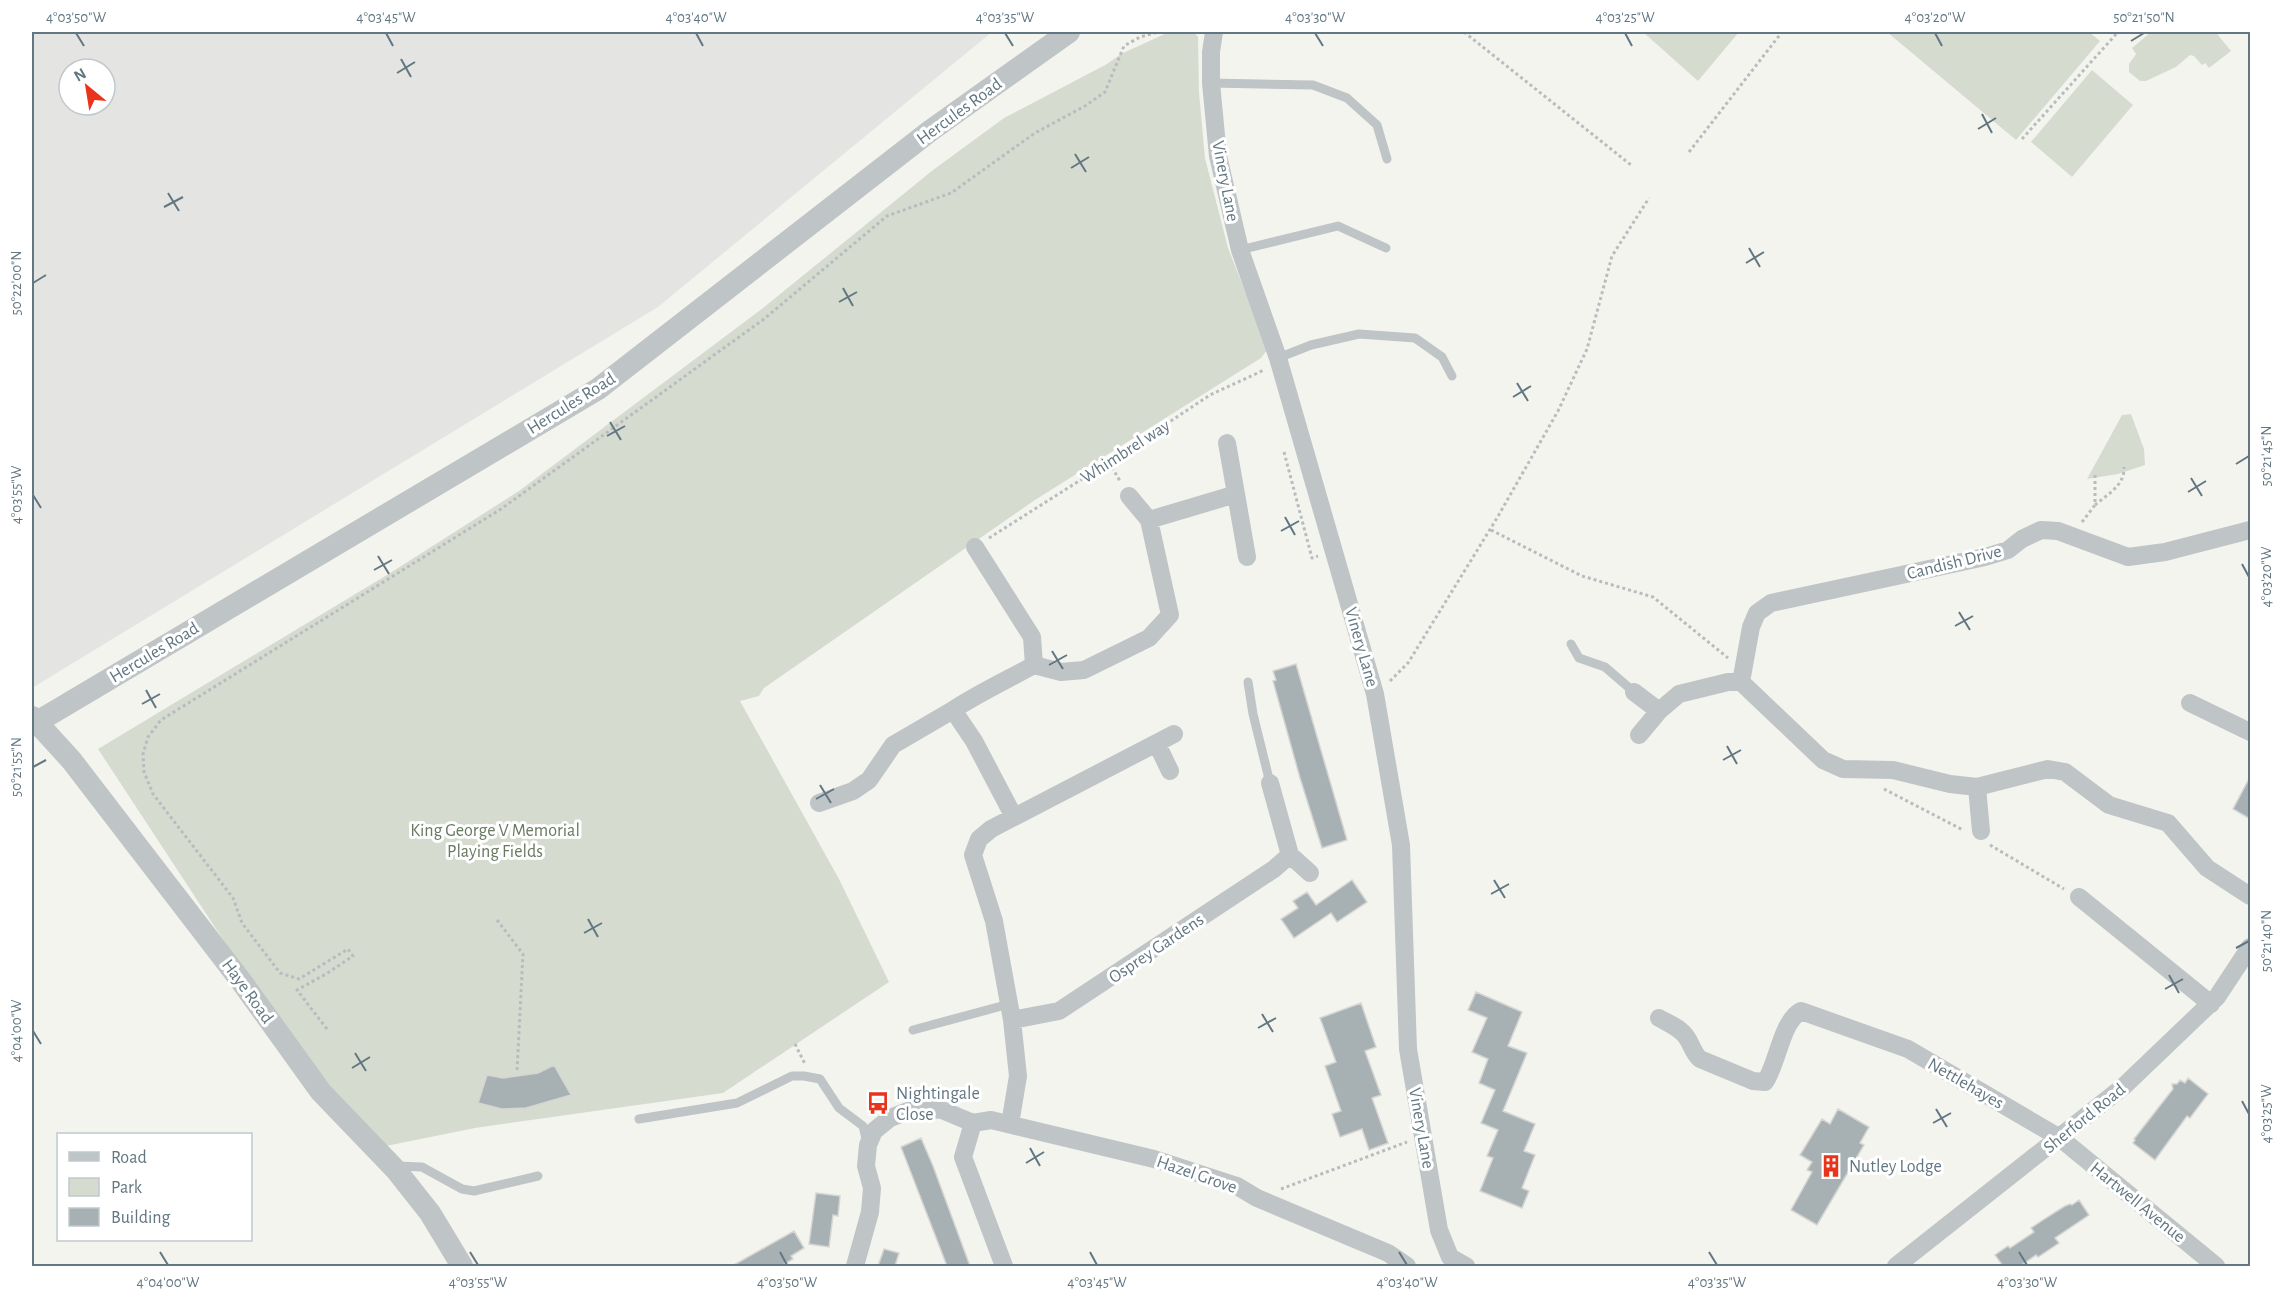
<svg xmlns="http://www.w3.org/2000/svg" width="2282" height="1298" font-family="'Alegreya Sans',sans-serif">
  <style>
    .built { fill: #e4e5e3; fill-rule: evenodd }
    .green { fill: #d6dbd0 }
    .building { fill: #a7b1b4; stroke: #d5d5d3; stroke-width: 1.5 }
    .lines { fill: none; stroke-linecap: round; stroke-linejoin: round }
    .path { stroke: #b9bcbe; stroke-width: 3; stroke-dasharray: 3 3; stroke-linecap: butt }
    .service { stroke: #bfc4c6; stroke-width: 9 }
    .minor { stroke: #bfc4c6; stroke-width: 18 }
    .tertiary { stroke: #bfc4c6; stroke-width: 22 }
    .ticks { fill: none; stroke: #627782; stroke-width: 2 }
    .labels { text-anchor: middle; stroke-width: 6; stroke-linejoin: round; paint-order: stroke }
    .street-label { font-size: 18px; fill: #627782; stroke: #fff }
    .park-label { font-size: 18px; fill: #687961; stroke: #fff }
    .poi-label { font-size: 18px; fill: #627782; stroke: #fff; text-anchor: start }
    .neatline { fill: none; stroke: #627782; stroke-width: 2 }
    .ticks-label { font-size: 15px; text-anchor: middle; fill: #627782 }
  </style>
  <rect width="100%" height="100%" fill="#f4f4ef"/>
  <path class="built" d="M32,32H992L658,307L32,688ZM69,69H105V105H69Z"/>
  <path class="green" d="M1169,32H1194L1198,37L1199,92L1205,158L1228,248L1268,349L1261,358L1035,500L764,688L759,696L740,701L839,879L889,982L723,1093L475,1128L381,1147L346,1110L245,973L98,749L387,575L519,491L763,308L933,170L1004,118L1107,64L1121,54Z
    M1643,32H1739L1698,81Z
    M1887,32H2089L2100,41L2016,140Z
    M2151,32H2219L2218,35L2231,51L2209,68L2205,63L2202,65L2194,56L2190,55L2176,67L2146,81H2140L2129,72V64L2136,54L2132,48Z
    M2092,70L2133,105L2072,177L2031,142Z
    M2131,414L2144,449L2145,465L2118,474L2087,479L2122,415Z"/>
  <path class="building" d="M1296,664L1347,840L1322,848L1300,778L1273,681L1276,680L1273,671Z
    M2250,777V819L2233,809Z
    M1352,880L1367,902L1337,922L1331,913L1294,938L1281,919L1298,908L1293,901L1307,892L1316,905Z
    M1476,992L1522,1012L1508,1046L1527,1053L1503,1111L1535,1124L1524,1151L1535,1155L1522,1188L1529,1191L1522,1208L1480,1191L1493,1158L1487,1156L1498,1130L1481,1123L1495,1090L1479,1083L1488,1059L1472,1052L1487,1018L1468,1010Z
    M1361,1003L1376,1047L1365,1051L1381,1095L1372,1098L1388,1143L1369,1150L1362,1129L1340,1137L1332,1114L1341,1111L1325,1066L1336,1062L1320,1018Z
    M554,1065L571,1095L526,1108L502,1109L478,1103L487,1075L503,1078L538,1073Z
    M2188,1078L2208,1094L2190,1118L2187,1116L2155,1160L2133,1143L2135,1140L2134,1139L2173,1089L2172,1084H2177L2180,1080L2185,1083Z
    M1838,1109L1869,1127L1860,1143L1864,1145L1817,1225L1791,1210L1812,1172L1807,1170L1812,1162L1800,1155L1822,1119L1830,1124Z
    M921,1138L933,1166L970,1266H947L901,1147Z
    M816,1193L840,1196L838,1216L833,1215L829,1247L809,1244Z
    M2079,1200L2089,1215L2055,1238L2059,1243L2038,1257L2036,1255L2020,1266H2003L1995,1255L2008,1246L2010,1248L2034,1232L2031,1228L2043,1220L2065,1206L2070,1204L2072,1205Z
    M794,1231L804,1248L791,1256L793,1259L781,1266H732Z
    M884,1249L899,1253L895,1266H878Z"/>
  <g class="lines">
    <path class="path" d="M1464,32L1631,165
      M2022,139L2118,32
      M1689,152L1782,32
      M1284,452L1312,558L1318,556
      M1109,462L1120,481
      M2095,475V505C2108,494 2125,485 2124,467
      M2082,522L2095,505
      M1491,530L1582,576L1653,597L1728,658
      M989,538L1109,462L1210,395L1264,370
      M1390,681L1408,663L1497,518L1558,411L1587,349L1612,256L1649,198
      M1884,789L1963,830
      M1990,845L2064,889
      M497,920L523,954L517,1071
      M327,1029L297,990L326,974L353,956L348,949L299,979L280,973L242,923L233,898L153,794L144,772L143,754L148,737L161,720L501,509L764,319L887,216L951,193L1035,133L1085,106L1105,92L1124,46L1140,37L1158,32
      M795,1044L805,1064
      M1281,1189L1407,1142"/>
    <path class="service" d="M1211,83L1313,85L1347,98L1377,125L1387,159
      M1240,250L1338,226L1386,248
      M1278,358L1311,345L1359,334L1415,338L1442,357L1452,376
      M1571,644L1579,658L1605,667L1634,692
      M1248,682L1253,714L1270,783
      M913,1030L1009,1004
      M639,1119L737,1103L792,1076H804L820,1079L839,1108L863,1126L867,1143
      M397,1166L422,1167L462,1189L474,1191L538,1176"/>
    <path class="minor" d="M1214,32L1211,52V83L1218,156L1240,250L1278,358L1375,694L1401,845L1408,1049L1439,1230L1450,1257L1466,1266
      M1227,443L1236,494
      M1149,520L1236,494L1247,557
      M975,547L1032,637L1034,665
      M1741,682L1823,760L1843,769L1893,770L1950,784L1977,787L2048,769L2065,772L2109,805L2168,823L2207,868L2250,896
      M1634,692L1659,711L1639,735
      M2190,703L2250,732
      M1659,711L1679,694L1728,682H1741L1751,627L1757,613L1771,603L1985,557L2008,550L2022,539L2041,530L2058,531L2128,557L2165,552L2250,530
      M1157,744L1170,771
      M1977,787L1981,831
      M819,803L853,791L869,780L893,745L953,710
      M1014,817L974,741L953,710C979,693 1007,680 1034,665L1061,672L1084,670L1149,638L1170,615L1149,520L1129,496
      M1290,855L1310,873
      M2079,897L2211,1004
      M1659,1018C1668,1023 1681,1028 1687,1038C1692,1045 1693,1053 1700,1059L1753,1081L1765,1082C1778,1063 1781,1022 1801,1011L1908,1049L2060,1138L2216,1266
      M1012,1020L1059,1011L1274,869L1290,855L1270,783
      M1010,1124L1018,1076L1012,1020L994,921L973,855L979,839L991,829L1174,734
      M855,1266L870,1212L872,1188L866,1166L868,1145L874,1131L890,1118L916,1108L942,1110L973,1123
      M1004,1266L963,1157L973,1123L991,1120L1154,1159L1237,1186L1257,1198L1388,1253L1407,1266
      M1896,1266L2124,1086L2217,997L2250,947"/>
    <path class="tertiary" d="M32,717L72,761L241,981L321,1092L396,1170L430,1213L462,1266
      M37,722L598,389L930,131L1069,32"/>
  </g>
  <path class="ticks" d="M76,33L84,46M386,33L393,46M696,33L703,46M1005,33L1013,46M1315,33L1323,46M1625,33L1632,46M1935,33L1942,46M2131,41L2144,33M401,59L411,77M397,73L415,62M1982,114L1992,133M1978,129L1996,118M1075,154L1086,172M1071,168L1089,157M168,193L179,211M164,207L183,197M1749,248L1760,267M1746,263L1764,252M33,283L46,275M843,288L853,306M839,302L857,292M1517,383L1528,401M1513,397L1531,386M610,422L621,440M607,436L625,426M2236,464L2249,456M2191,478L2202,496M2188,492L2206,481M33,495L41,508M1285,517L1295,535M1281,531L1299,521M378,556L389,574M2242,564L2249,577M374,570L392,560M1959,612L1970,630M1955,626L1973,616M1052,651L1063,669M1049,665L1067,655M146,690L156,708M142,704L160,694M1727,746L1737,764M1723,760L1741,750M33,767L46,760M820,785L831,803M816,799L834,789M1494,880L1505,898M1491,894L1509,884M588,919L598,937M584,933L602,923M2236,948L2249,941M2169,975L2179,993M2165,989L2183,979M1262,1014L1273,1032M1258,1028L1276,1018M33,1031L41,1044M355,1053L366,1071M352,1068L370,1057M2242,1101L2249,1114M1936,1109L1947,1127M1933,1123L1951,1113M1030,1148L1040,1166M1026,1163L1044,1152M160,1252L168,1265M470,1252L478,1265M780,1252L787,1265M1090,1252L1097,1265M1399,1252L1407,1265M1709,1252L1717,1265M2019,1252L2027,1265"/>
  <defs>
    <g id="bus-bare" transform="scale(1.8)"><path d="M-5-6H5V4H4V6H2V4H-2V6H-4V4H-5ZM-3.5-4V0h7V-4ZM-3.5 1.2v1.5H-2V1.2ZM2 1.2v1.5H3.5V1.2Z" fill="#e9331b" stroke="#fff" stroke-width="2.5" paint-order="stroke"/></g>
    <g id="building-bare" transform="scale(1.8)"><path d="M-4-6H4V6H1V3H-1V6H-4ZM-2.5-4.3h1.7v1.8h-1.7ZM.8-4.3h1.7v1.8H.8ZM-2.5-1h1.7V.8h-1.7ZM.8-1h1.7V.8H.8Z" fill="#e9331b" stroke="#fff" stroke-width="2.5" paint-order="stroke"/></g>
  </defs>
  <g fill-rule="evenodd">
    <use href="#bus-bare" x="878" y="1103"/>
    <use href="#building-bare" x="1831" y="1166"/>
  </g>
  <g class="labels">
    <g class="street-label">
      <text transform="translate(959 111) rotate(-36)" y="6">Hercules Road</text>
      <text transform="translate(1226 181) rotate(79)" y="6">Vinery Lane</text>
      <text transform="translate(571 403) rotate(-32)" y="6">Hercules Road</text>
      <text transform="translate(1125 451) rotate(-33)" y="6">Whimbrel way</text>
      <text transform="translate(1954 562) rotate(-14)" y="6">Candish Drive</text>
      <text transform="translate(1362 647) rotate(74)" y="6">Vinery Lane</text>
      <text transform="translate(154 652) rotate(-31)" y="6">Hercules Road</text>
      <text transform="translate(1156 948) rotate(-34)" y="6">Osprey Gardens</text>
      <text transform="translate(248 991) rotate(54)" y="6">Haye Road</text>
      <text transform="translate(1966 1083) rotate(30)" y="6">Nettlehayes</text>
      <text transform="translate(2084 1118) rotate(-39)" y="6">Sherford Road</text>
      <text transform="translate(1422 1128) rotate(80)" y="6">Vinery Lane</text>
      <text transform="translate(1197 1174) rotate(19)" y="6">Hazel Grove</text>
      <text transform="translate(2138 1202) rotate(39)" y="6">Hartwell Avenue</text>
    </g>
    <g class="park-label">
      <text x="495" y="836">King George V Memorial<tspan x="495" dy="21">Playing Fields</tspan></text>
    </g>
    <g class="poi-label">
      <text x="896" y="1099">Nightingale<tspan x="896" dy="21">Close</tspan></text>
      <text x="1849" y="1172">Nutley Lodge</text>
    </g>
  </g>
  <rect width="2282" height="1298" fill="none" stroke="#ffffff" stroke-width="66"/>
  <rect x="57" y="1133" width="195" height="108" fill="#ffffff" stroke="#c0c9cd" stroke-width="1.5"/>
  <rect x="69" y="1152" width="30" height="9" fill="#bfc4c6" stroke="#c0c9cd" stroke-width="1.5"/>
  <text x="111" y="1163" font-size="18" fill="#627782">Road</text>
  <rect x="69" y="1178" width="30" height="18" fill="#d6dbd0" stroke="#c0c9cd" stroke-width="1.5"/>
  <text x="111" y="1193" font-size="18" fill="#627782">Park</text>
  <rect x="69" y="1208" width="30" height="18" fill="#a7b1b4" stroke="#c0c9cd" stroke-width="1.5"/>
  <text x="111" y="1223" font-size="18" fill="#627782">Building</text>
  <g transform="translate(87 87) rotate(330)"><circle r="28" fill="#ffffff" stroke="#c0c9cd" stroke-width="1.5"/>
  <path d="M0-4.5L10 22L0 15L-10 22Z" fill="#e9331b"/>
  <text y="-9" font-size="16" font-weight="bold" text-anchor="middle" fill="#627782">N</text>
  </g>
  <rect x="33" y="33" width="2216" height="1232" class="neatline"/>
  <g class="ticks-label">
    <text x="76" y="22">4°03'50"W</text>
    <text x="386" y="22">4°03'45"W</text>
    <text x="696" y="22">4°03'40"W</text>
    <text x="1005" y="22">4°03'35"W</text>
    <text x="1315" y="22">4°03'30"W</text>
    <text x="1625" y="22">4°03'25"W</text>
    <text x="1935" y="22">4°03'20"W</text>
    <text x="2144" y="22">50°21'50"N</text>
    <text transform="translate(16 283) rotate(-90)" y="5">50°22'00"N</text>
    <text transform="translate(2266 456) rotate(-90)" y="5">50°21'45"N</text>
    <text transform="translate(16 495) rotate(-90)" y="5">4°03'55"W</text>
    <text transform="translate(2266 577) rotate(-90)" y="5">4°03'20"W</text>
    <text transform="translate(16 767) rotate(-90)" y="5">50°21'55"N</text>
    <text transform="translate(2266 941) rotate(-90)" y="5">50°21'40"N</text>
    <text transform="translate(16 1031) rotate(-90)" y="5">4°04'00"W</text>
    <text transform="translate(2266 1114) rotate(-90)" y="5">4°03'25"W</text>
    <text x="168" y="1287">4°04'00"W</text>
    <text x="478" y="1287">4°03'55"W</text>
    <text x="787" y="1287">4°03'50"W</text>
    <text x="1097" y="1287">4°03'45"W</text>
    <text x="1407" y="1287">4°03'40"W</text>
    <text x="1717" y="1287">4°03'35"W</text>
    <text x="2027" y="1287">4°03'30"W</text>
  </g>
</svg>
